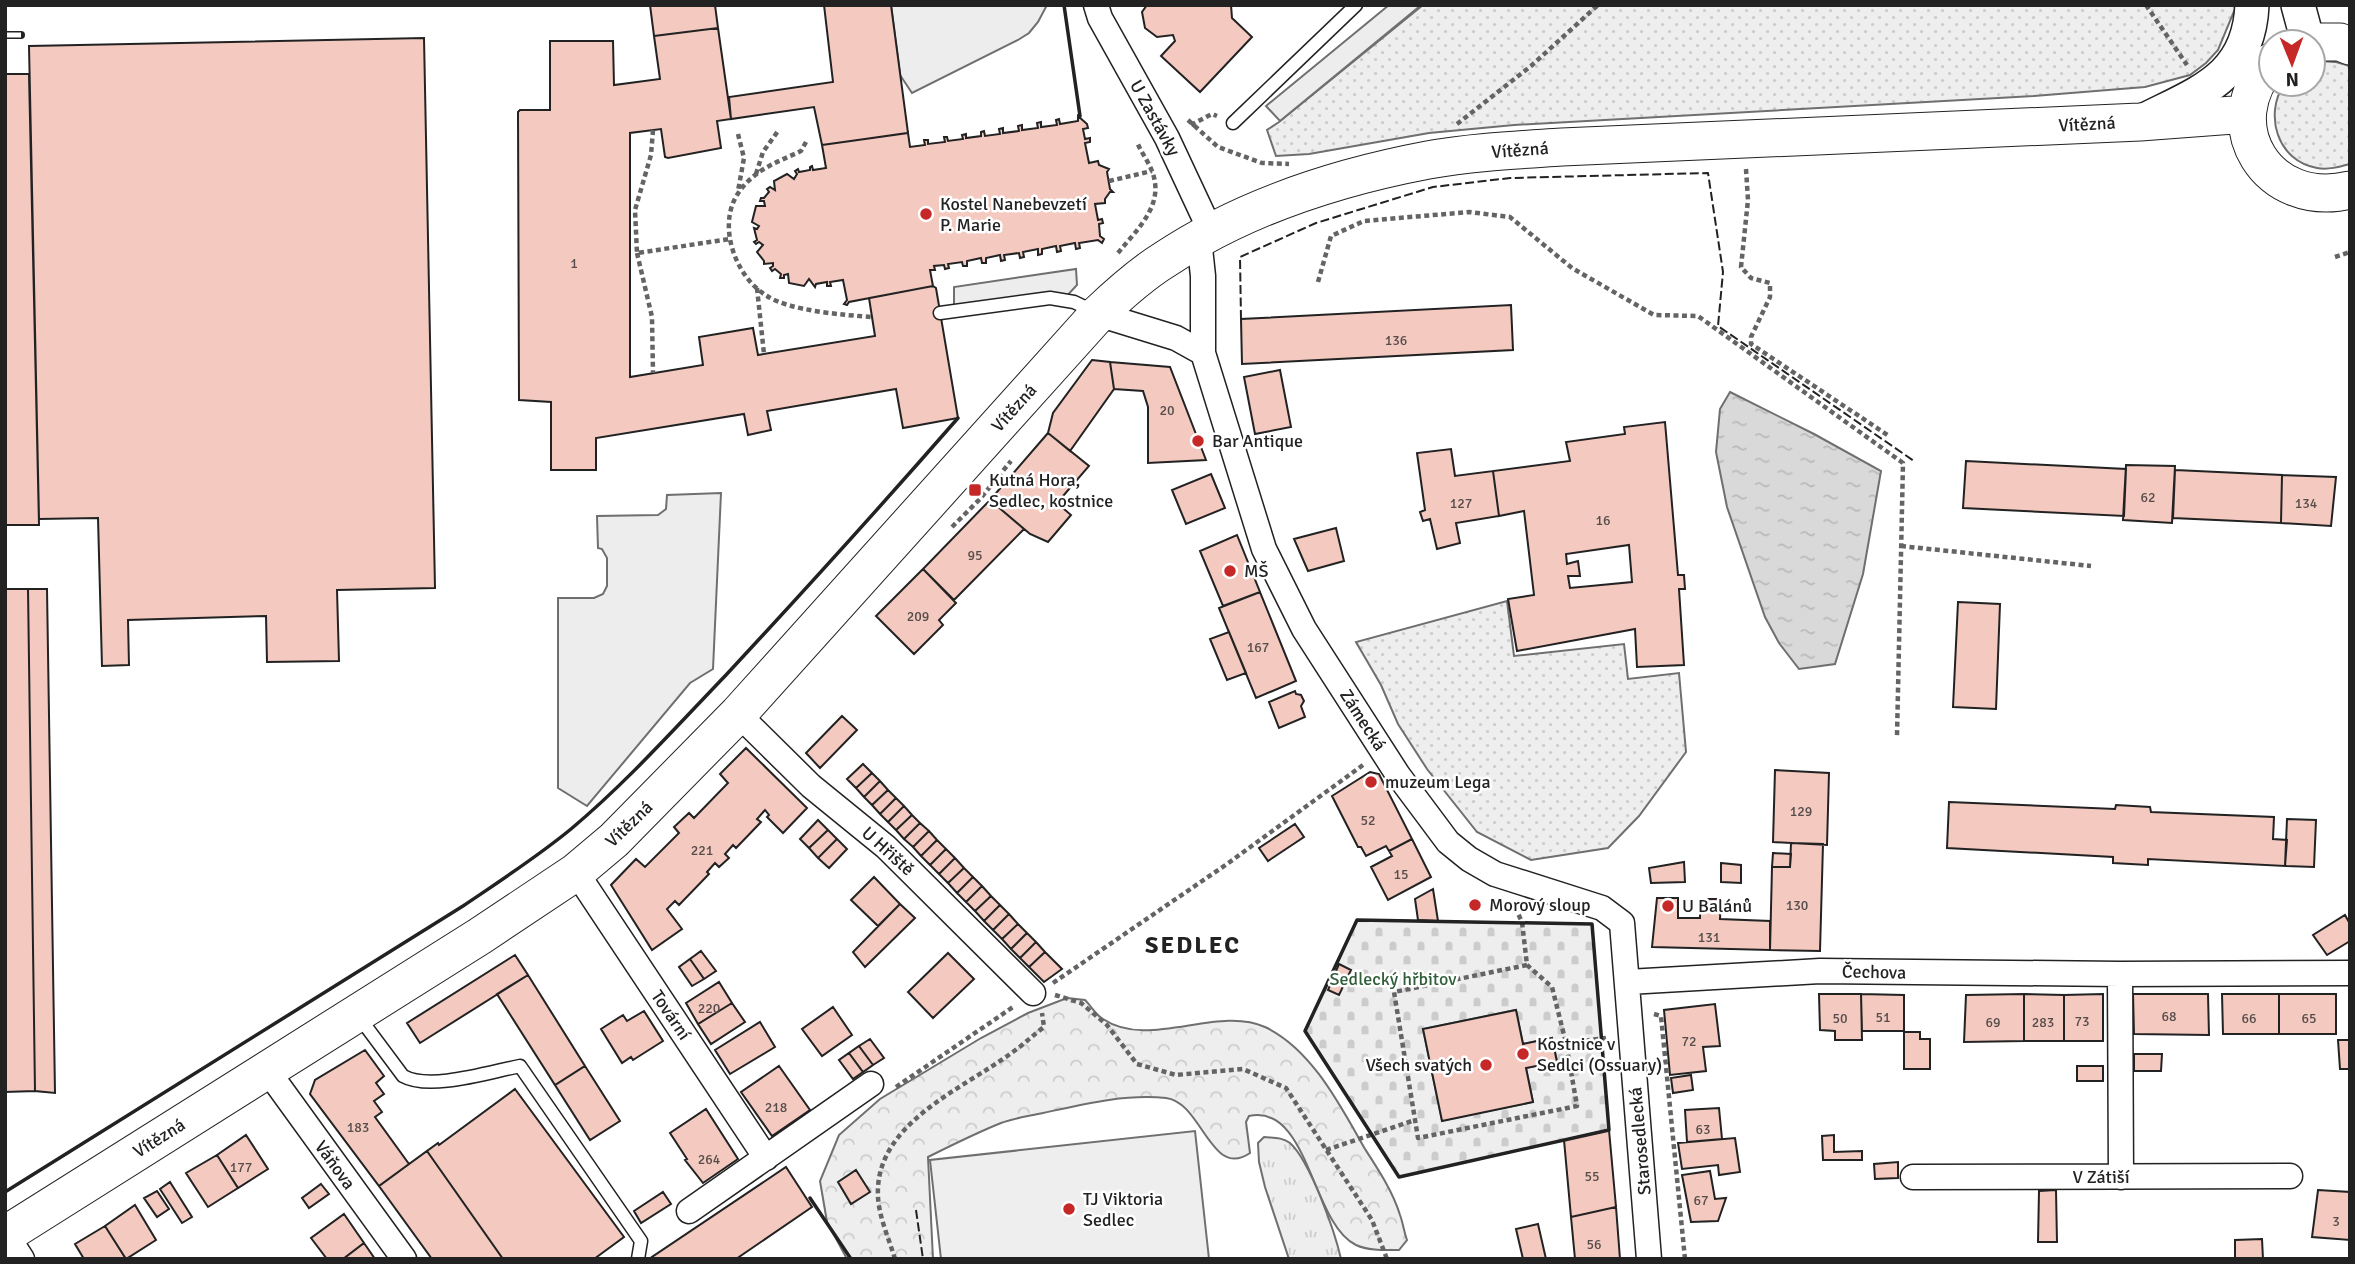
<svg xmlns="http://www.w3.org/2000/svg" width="2355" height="1264" font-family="Signika,sans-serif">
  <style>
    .grass { fill: url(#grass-dots); stroke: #6f6f6f; stroke-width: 2 }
    .forest { fill: url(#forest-crowns); stroke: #6f6f6f; stroke-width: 2 }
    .cemetery { fill: url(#cemetery-stones); stroke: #6f6f6f; stroke-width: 2; fill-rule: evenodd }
    .park { fill: url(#park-tufts); stroke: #6f6f6f; stroke-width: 2 }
    .pitch { fill: #eee; stroke: #6f6f6f; stroke-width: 2 }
    .parking { fill: #ededed; stroke: #6f6f6f; stroke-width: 2 }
    .water { fill: url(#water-ripples); stroke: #6f6f6f; stroke-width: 2 }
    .building { fill: #f3c9c0; stroke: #222; stroke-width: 2; fill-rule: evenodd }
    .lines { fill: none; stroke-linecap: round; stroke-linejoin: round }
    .service-casing { stroke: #222; stroke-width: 15 }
    .minor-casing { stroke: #222; stroke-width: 27 }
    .secondary-casing { stroke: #222; stroke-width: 36 }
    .primary-casing { stroke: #222; stroke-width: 39 }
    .path { stroke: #646464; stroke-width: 4.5; stroke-dasharray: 5 3.5; stroke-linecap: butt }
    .service { stroke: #fff; stroke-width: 12 }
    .minor { stroke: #fff; stroke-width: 24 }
    .secondary { stroke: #fff; stroke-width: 33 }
    .primary { stroke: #fff; stroke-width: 37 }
    .rail-casing { stroke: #222; stroke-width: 8 }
    .rail { stroke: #fff; stroke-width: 5; stroke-dasharray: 16; stroke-linecap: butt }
    .fence { stroke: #222; stroke-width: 2; stroke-dasharray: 9 3.5; stroke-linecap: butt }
    .wall { stroke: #222; stroke-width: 3.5 }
    .poi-dot { fill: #c62828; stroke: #fff; stroke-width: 2.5 }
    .labels { text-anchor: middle; stroke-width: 5; stroke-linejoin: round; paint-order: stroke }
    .number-label { font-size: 14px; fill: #564c4a }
    .street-label { font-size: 18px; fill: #222; stroke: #fff }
    .poi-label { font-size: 18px; fill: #222; stroke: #fff; text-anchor: start }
    .park-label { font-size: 18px; fill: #2f5e38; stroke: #fff }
    .district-label { font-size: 24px; font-weight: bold; letter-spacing: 2px; fill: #222; stroke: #fff }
  </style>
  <defs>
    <pattern id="grass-dots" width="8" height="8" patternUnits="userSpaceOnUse" patternTransform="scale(1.75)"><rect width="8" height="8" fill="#eee"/><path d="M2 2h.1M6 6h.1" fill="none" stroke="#ccc" stroke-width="1.8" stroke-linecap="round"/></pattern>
    <pattern id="forest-crowns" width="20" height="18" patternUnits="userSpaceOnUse" patternTransform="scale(1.75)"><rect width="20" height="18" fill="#eee"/><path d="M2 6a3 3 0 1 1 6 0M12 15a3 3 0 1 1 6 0" fill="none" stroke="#ccc"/></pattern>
    <pattern id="cemetery-stones" width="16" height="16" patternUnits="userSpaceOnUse" patternTransform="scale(1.75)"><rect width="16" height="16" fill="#eee"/><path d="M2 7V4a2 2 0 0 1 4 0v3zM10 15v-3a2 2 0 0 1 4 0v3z" fill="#ccc"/></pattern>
    <pattern id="park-tufts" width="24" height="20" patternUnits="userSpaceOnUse" patternTransform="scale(1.75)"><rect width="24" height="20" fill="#eee"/><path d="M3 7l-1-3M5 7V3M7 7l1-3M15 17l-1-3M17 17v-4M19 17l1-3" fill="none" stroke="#ccc"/></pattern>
    <pattern id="water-ripples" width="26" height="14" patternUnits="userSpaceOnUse" patternTransform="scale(1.75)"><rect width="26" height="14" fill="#d9d9d9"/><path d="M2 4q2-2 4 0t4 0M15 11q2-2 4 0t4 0" fill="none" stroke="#bababa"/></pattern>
  </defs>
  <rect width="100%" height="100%" fill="#fff"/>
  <path class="grass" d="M1423,5H2234L2235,9L2218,50L2206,63L2190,75L2145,87L2034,96L1514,125L1429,133L1309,154L1276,156L1267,130L1279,122Z
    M2319,61L2336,62L2350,66V164C2339,167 2328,170 2317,168C2277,161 2264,115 2284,84H2313V63Z
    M1507,601L1514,656L1624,644L1628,679L1679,673L1686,752L1639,816L1608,848L1531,860L1477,832L1427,769L1398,724L1381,685L1356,642Z"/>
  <path class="forest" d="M1067,998L1085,1000C1091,1006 1096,1015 1103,1019C1149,1050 1217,1005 1265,1027C1312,1049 1341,1107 1365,1149C1378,1169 1393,1192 1400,1215C1403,1223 1404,1232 1407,1240L1399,1250C1385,1250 1369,1251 1356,1245C1311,1223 1309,1103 1249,1116L1246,1122L1250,1153C1211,1180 1202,1102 1166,1098C1124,1094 1084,1104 1043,1113C1030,1116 1014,1118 1001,1123C976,1133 952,1145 928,1157L933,1259H847L827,1222L820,1181L839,1135L880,1099L981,1038L1028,1013Z"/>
  <path class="cemetery" d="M1357,920L1592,924L1609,1130L1399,1177L1305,1031ZM1516,1010L1523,1044L1552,1038L1557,1061L1526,1068L1533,1102L1442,1120L1423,1029Z"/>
  <path class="park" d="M1264,1137C1273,1138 1282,1137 1290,1143C1310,1161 1335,1232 1341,1259H1289L1265,1187L1259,1162L1258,1143Z"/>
  <path class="pitch" d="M1195,1131L1209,1259H941L930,1160Z"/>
  <path class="parking" d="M891,5H1047L1038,22L1029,33L1018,40L912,93L900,75Z
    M1389,5L1420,6L1280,121L1266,106Z
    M1076,269L1077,285L1064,299L954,313V287Z
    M721,493L713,669L690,683L587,806L558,788V598H594L603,594L607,586V558L602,549L598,548L597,516L658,515L666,509L667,495Z"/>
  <path class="water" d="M1730,392L1814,434L1881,471L1863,574L1835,664L1799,669L1779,643L1765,617L1727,507L1716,452L1720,409Z"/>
  <path class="building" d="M650,5H715L718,28L654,36Z
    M824,5H891L908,133L822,145L814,107L731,119L729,97L833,82Z
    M1147,5H1231L1232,18L1252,37L1200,92L1161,56L1175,41L1173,35L1157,37L1145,28L1142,12Z
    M718,28L731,119L717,121L721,148L668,158L665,157L661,129L630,133V377L703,365L699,337L753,328L758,355L875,336L869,298L933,286L936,288L958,418L903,428L896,389L767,411L771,430L748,435L744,414L596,438V470H551V402L519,400L518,112L520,110H550V41H613L614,85L660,79L654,36Z
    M424,38L435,588L337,590L339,661L267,662L266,616L128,620L129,665L102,666L98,518L39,519L29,46Z
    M5,74H29L39,525H5Z
    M1078,116L1087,124L1088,128L1083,129L1085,139L1090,138V142L1085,143L1089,163L1098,161L1099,165L1109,169L1107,172L1110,189L1113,192H1110L1105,199V203L1095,204L1098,220L1102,219L1103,223L1099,224L1100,236L1104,239L1102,243L1098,240L1079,243L1080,248L1076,249L1075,243L1060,246L1061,251L1057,252L1056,246L1042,249V254L1038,255V249L1023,252L1024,257L1020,258L1019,253L1004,255L1005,260L1001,261L1000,255L986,258V263H982L981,258L967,261V266H963L962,262L948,264L949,268L945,269L944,265L934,266L935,270H930L933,286L849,302L847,305L844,304L847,300L843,280L830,282L831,286H827V282L816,284L815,287L809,279L804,286L789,283L788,274L784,275V278H780L781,274L775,269L772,271L770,268L773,266V263L764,264V261L757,252L763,245L759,242L756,244L754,242L757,240L754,228L757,229L759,226L752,222L756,206H765L764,201H760L761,198H764L769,192L767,189L770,187L775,190L774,181L787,174L794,179L797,174L795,171L798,169L799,172L810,170V167L812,166L813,170L826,168L822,145L908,133L910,147L925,145L924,140H928V144L945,142L944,137H947L948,141L963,139L962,135L966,134V138L981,136V132L984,131L985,136L1000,134L999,129L1003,128V133L1019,131L1018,126L1022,125V130L1038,128L1037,123L1041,122V127L1057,125L1056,120L1059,119L1060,124L1078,121Z
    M1511,305L1513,350L1242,364L1241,319Z
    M1092,360L1110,362L1114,389L1070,451L1048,433L1053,413Z
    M1110,362L1170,367L1206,460L1148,463V407L1143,391L1114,389Z
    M1280,370L1291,427L1255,434L1244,377Z
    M1665,422L1678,575H1684L1685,589H1679L1684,665L1637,667L1635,629L1517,651L1508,599L1534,595L1524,511L1499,516L1493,471L1570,461L1566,442L1625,434L1624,427ZM1629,545L1632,582L1570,588L1568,576H1580L1578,561L1567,564L1566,554Z
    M1048,433L1089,466L1057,503L1071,515L1048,542L1030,534L990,500Z
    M1451,449L1455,476L1493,471L1499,516L1456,523L1460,543L1437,549L1430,519L1423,521L1420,512L1425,510L1417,453Z
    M1966,461L2126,469L2124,516L1963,508Z
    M2126,465L2175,466L2172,523L2123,520Z
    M2175,470L2282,475L2281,523L2173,518Z
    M1211,474L1225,508L1186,524L1172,490Z
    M2282,475L2336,477L2331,526L2281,523Z
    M990,500L1024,529L954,600L923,569Z
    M1336,528L1344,561L1308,571L1294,539Z
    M1237,535L1260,592L1223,606L1200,551Z
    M923,569L956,603L939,620L943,625L914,654L876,616Z
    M5,589H28L35,1091L5,1092Z
    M28,589H47L55,1093L35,1091Z
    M1260,592L1296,681L1256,698L1219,608Z
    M1958,602L2000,604L1996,709L1953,707Z
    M1229,632L1246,673L1227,680L1210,639Z
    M1295,691L1296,694L1301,695L1304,701L1301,706L1305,717L1279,728L1269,702Z
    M842,716L857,730L820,768L806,753Z
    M746,748L807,808L783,833L767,817L769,815L765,810L757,819L761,822L736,848L733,845L725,854L729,858L719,867L715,863L707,872L709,874L679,905L675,901L667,909L682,929L652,950L611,885L636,859L645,867L679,833L674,827L689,813L694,818L728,783L720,774Z
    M863,764L872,773L856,788L847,779Z
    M1775,770L1829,773L1827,845L1773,842Z
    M1370,772L1379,774L1412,839L1389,851L1386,846L1366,856L1361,847H1358L1332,796Z
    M872,773L880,781L864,797L856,788Z
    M880,781L888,790L872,805L864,797Z
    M888,790L896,798L880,814L872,805Z
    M896,798L904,806L888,822L880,814Z
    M1949,802L2115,809L2116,805L2150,807L2151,812L2274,817L2273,839L2287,840L2285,866L2148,859V865L2113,863V857L1947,848Z
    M904,806L912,815L896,830L888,822Z
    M912,815L920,823L904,839L896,830Z
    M2287,819L2316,820L2314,867L2285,866Z
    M818,820L828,830L809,848L800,839Z
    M920,823L929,831L913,847L904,839Z
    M1295,824L1304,837L1268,861L1259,848Z
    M828,830L837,839L818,858L809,848Z
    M929,831L937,840L921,856L913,847Z
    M837,839L847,849L829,868L818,858Z
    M1412,839L1431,877L1388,900L1371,867L1392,856L1389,851Z
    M937,840L946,849L930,865L921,856Z
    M1791,843L1823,844L1820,951L1770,950L1772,867H1790Z
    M946,849L955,858L939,874L930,865Z
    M1773,853L1791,854L1790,867H1772Z
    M955,858L964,868L948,883L939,874Z
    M1684,862L1685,882L1651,883L1649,868Z
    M1721,863L1741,865V883L1721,882Z
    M964,868L973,877L957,893L948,883Z
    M874,877L900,904L878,926L851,900Z
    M973,877L982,886L966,902L957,893Z
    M982,886L991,896L975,911L966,902Z
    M1433,889L1438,921L1418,920L1415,899Z
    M991,896L1000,905L984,921L975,911Z
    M1657,898H1678V918H1700V899H1721L1720,919L1770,921V950L1652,947Z
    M900,904L915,918L865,967L853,952Z
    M1000,905L1009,914L993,930L984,921Z
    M1009,914L1018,924L1002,939L993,930Z
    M2345,915L2350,924V941L2327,955L2313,935Z
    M1018,924L1027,933L1011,949L1002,939Z
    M1027,933L1036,942L1020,958L1011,949Z
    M1036,942L1045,952L1029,967L1020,958Z
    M701,951L716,971L704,979L690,959Z
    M1045,952L1062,969L1044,982L1029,967Z
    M948,953L974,979L933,1018L908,992Z
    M515,955L528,975L420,1043L407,1023Z
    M690,959L704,979L692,986L679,967Z
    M1339,964L1351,970L1339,995L1328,990Z
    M528,975L585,1066L555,1085L497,994Z
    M719,982L732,1003L698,1024L686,1003Z
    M1819,994H1861L1862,1040H1835V1031L1820,1030Z
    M1861,994L1904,995V1031H1862Z
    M2024,994L2064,995V1041H2024Z
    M2024,994V1041L1964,1042L1966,995Z
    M2103,994V1041H2064V995Z
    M2133,994H2208L2209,1035L2134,1034Z
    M2222,994H2279V1034H2223Z
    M2279,994H2336V1034H2279Z
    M732,1003L745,1022L711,1044L698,1024Z
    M1715,1004L1720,1046L1703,1047L1706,1071L1670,1075L1664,1010Z
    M833,1007L852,1035L822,1056L802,1029Z
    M1516,1010L1523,1044L1552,1038L1557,1062L1526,1068L1533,1102L1442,1121L1423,1029Z
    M644,1011L663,1041L633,1060L631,1057L622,1063L601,1029L623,1015L627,1021Z
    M760,1022L775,1047L730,1074L715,1050Z
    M1904,1032H1920V1039H1930V1069H1904Z
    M870,1039L884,1058L873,1065L859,1046Z
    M2338,1040H2350V1069H2340Z
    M859,1046L873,1065L863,1072L849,1053Z
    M365,1050L384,1076L376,1083L384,1094L374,1101L382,1112L375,1117L409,1164L379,1186L310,1094L315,1080Z
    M849,1053L863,1072L853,1079L839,1060Z
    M2134,1054H2162L2161,1071H2134Z
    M585,1066L620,1121L590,1140L555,1085Z
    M779,1066L810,1110L772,1136L741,1092Z
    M2077,1066H2103V1081H2077Z
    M1691,1075L1693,1090L1673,1093L1671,1078Z
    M515,1089L624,1237L594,1259H503L427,1151L438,1143L439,1145Z
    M1719,1108L1722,1139L1687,1142L1685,1110Z
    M706,1109L738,1159L703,1183L685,1160L687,1159L670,1133Z
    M1609,1130L1616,1207L1571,1217L1564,1140Z
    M246,1135L268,1169L238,1188L217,1155Z
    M1834,1135V1152L1862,1151V1160H1823L1822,1136Z
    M1735,1138L1740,1172L1719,1175L1718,1165L1682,1169L1678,1143Z
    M427,1151L503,1259H432L379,1186Z
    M217,1155L238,1188L208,1207L186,1173Z
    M1898,1162V1178L1875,1179L1874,1164Z
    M786,1167L812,1207L736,1259H654L652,1257Z
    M856,1170L870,1192L851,1204L838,1182Z
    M1710,1171L1715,1199L1726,1198L1718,1221L1691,1222L1682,1175Z
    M170,1182L192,1217L182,1223L160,1189Z
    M321,1184L329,1194L309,1208L302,1198Z
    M2056,1190L2057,1242H2038L2039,1191Z
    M2318,1190L2350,1192V1240L2312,1237Z
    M157,1191L169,1209L157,1217L144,1198Z
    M663,1192L671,1204L641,1223L634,1211Z
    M135,1205L156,1240L126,1259L105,1226Z
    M1616,1207L1620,1259H1575L1571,1217Z
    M344,1214L364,1243L343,1259H327L311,1238Z
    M1538,1224L1546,1259H1523L1516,1229Z
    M105,1226L126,1259H84L75,1244Z
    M2262,1239L2263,1259H2235V1240Z
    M364,1243L375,1259H343Z"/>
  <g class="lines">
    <g class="service-casing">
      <path id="service" d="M1233,123L1356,5
        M940,313L1050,298L1074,302L1095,312
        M359,1017L403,1076C430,1091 489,1072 520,1066L641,1241L638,1259"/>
    </g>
    <g class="minor-casing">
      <path id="minor" d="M1096,5L1100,18L1167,138L1211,232
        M1199,239L1203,276V353L1264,549L1304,629L1398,775L1448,842L1469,859L1495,874L1602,908L1622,923L1649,1259
        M1098,314L1176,338L1203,353
        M738,714L811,786L886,847L1033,993
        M576,872L766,1158
        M2120,974L2121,1177
        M1628,982L1820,971L2120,974L2350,973
        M267,1070L404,1259
        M1913,1177L2290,1176
        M689,1211L871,1084
        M6,1234L22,1259"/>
    </g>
    <g class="secondary-casing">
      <path id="secondary" d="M2298,5L2308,42
        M2145,120C2200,92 2249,77 2252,5"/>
    </g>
    <g class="primary-casing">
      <path id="primary" d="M2311,42H2340L2350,46
        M2271,62C2214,125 2268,210 2350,190
        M5,1235L480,936L576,872L614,840L738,714L1098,314C1119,294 1140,275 1164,260C1242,208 1338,177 1428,160C1472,152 1517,150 1562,147L2140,122L2247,114"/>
    </g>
    <path class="path" d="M2146,5L2187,65
      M1188,120L1218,147L1262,163L1289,164
      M1457,124L1531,66L1598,5
      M1191,125L1212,114L1217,116
      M653,130L651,155L635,210L637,253L730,239
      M738,134L744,158L738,191
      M806,142L801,151C778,162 755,169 739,192C716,224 735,277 767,296C790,311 844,315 872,317
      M1746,169L1748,200L1741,267L1751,278L1770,283V297L1751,337V344L1889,436
      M756,174L763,152L778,131
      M1109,181L1152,171
      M637,253L652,317L653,373
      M1118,253C1138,228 1165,205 1152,171C1148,161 1141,152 1137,142
      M2335,257L2350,252
      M1318,282L1331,236L1364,221L1469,212L1510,217L1572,268L1654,315L1698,316L1903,463L1897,736
      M757,288L764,354
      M952,527L980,499L1011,461
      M1901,546L2091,566
      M1515,907L1522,922L1527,965L1552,987L1566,1043L1606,1038
      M1527,965L1394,992L1418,1138L1577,1106L1566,1043L1557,1045
      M1053,983L1227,864L1363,765
      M1055,995L1081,1003L1107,1025L1137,1064L1176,1075L1243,1069L1286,1088L1372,1220L1387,1259
      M1654,1014L1661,1016L1685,1259
      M896,1087L1013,1007
      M1326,1150L1415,1120
      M895,1259C889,1239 879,1217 878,1197C874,1124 961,1090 1010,1054C1022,1046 1032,1036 1044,1027L1042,1013"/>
    <use href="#service" class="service"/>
    <use href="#minor" class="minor"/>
    <use href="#secondary" class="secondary"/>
    <use href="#primary" class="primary"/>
    <g class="rail-casing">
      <path id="rail" d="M5,35H21"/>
    </g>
    <use href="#rail" class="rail"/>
    <path class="fence" d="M1241,319L1240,257L1316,223L1433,187L1510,178L1708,173L1723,272L1718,326L1914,461
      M916,1210L923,1259"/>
    <path class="wall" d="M1064,5L1080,116
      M1357,920L1592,924L1609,1130L1399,1177L1305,1031Z
      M5,1192L463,906C500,881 537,857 571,829C627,782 676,727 726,675C805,590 882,505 958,418
      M810,1198L851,1259"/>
  </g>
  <g class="poi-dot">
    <circle cx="926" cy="214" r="7"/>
    <circle cx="1198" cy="441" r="7"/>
    <rect x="968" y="483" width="14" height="14" rx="3.5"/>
    <circle cx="1230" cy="571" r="7"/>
    <circle cx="1371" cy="782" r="7"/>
    <circle cx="1475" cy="905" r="7"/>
    <circle cx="1668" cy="906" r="7"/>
    <circle cx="1523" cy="1054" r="7"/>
    <circle cx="1486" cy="1065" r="7"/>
    <circle cx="1069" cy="1209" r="7"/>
  </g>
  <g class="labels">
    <g class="number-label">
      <text x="574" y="268">1</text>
      <text x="1396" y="345">136</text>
      <text x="1167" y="415">20</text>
      <text x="2148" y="502">62</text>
      <text x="1461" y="508">127</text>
      <text x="2306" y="508">134</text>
      <text x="1603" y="525">16</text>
      <text x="975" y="560">95</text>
      <text x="918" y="621">209</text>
      <text x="1258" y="652">167</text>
      <text x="1801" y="816">129</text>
      <text x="1368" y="825">52</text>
      <text x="702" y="855">221</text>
      <text x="1401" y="879">15</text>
      <text x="1797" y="910">130</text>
      <text x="1709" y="942">131</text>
      <text x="709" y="1013">220</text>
      <text x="2169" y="1021">68</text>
      <text x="1883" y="1022">51</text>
      <text x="1840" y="1023">50</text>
      <text x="2249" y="1023">66</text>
      <text x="2309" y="1023">65</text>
      <text x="2082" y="1026">73</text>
      <text x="1993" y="1027">69</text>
      <text x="2043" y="1027">283</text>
      <text x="1689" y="1046">72</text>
      <text x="776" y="1112">218</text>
      <text x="358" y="1132">183</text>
      <text x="1703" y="1134">63</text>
      <text x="709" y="1164">264</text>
      <text x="241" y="1172">177</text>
      <text x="1592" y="1181">55</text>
      <text x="1701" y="1205">67</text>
      <text x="2336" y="1226">3</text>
      <text x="1594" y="1249">56</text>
    </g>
    <g class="street-label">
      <text transform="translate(1155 118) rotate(61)" y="6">U Zastávky</text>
      <text transform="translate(2087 124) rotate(-3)" y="6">Vítězná</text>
      <text transform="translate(1520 150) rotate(-4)" y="6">Vítězná</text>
      <text transform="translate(1014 408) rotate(-48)" y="6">Vítězná</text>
      <text transform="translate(1363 720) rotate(57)" y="6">Zámecká</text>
      <text transform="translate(629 824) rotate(-44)" y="6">Vítězná</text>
      <text transform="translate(888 851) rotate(42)" y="6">U Hřiště</text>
      <text transform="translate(1874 972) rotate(1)" y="6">Čechova</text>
      <text transform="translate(671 1015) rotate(56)" y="6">Tovární</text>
      <text transform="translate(159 1138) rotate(-32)" y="6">Vítězná</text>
      <text transform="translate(1640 1141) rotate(-95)" y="6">Starosedlecká</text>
      <text transform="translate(335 1165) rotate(54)" y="6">Váňova</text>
      <text x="2101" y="1183">V Zátiší</text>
    </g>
    <g class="poi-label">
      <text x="940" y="210">Kostel Nanebevzetí<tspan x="940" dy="21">P. Marie</tspan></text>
      <text x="1212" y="447">Bar Antique</text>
      <text x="989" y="486">Kutná Hora,<tspan x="989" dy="21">Sedlec, kostnice</tspan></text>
      <text x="1244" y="577">MŠ</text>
      <text x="1385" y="788">muzeum Lega</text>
      <text x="1489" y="911">Morový sloup</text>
      <text x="1682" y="912">U Balánů</text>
      <text x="1537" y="1050">Kostnice v<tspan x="1537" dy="21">Sedlci (Ossuary)</tspan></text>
      <text x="1472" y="1071" text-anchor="end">Všech svatých</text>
      <text x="1083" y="1205">TJ Viktoria<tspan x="1083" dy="21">Sedlec</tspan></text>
    </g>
    <g class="park-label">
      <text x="1393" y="985">Sedlecký hřbitov</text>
    </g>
    <g class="district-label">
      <text x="1193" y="953">SEDLEC</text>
    </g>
  </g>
  <rect width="2355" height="1264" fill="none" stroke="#222222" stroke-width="14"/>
  <g transform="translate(2292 63) rotate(179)"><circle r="33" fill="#ffffff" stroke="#a7a7a7" stroke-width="2"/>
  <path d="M0-5L12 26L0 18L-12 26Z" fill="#c62828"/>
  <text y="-10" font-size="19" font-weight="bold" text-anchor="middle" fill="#222222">N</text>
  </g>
</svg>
